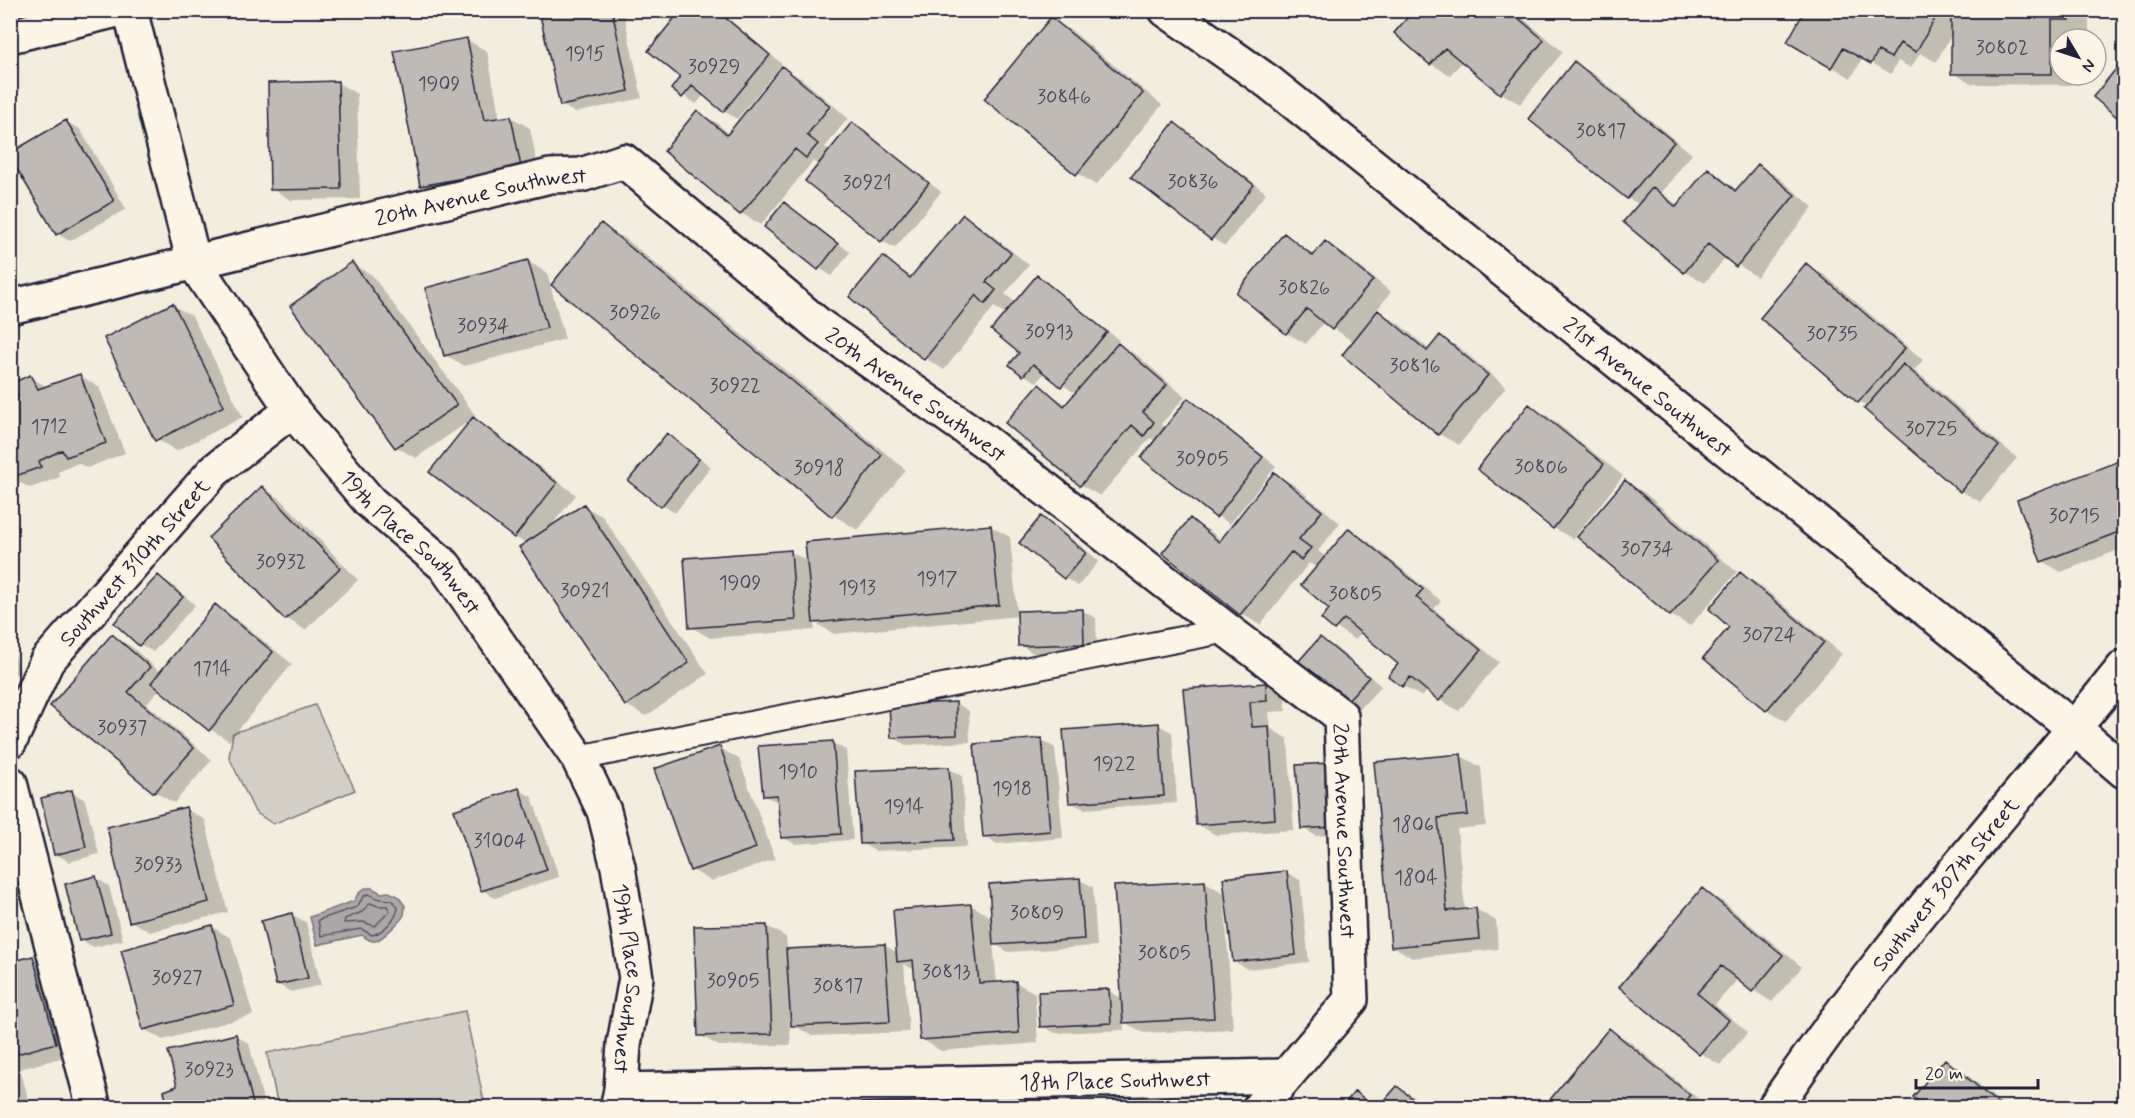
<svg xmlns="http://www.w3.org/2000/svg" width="2135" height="1118" font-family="Mynerve,sans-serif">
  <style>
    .green { fill: #d4cfc6; stroke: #7b7880; stroke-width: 1.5 }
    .water { fill: #aca7a6; stroke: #75727b; stroke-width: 1.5 }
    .shadow { fill: #0003 }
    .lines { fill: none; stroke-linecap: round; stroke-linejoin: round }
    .shore { stroke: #595766; stroke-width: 1.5 }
    .building { fill: #bfbab6; stroke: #22223b; stroke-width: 1.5 }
    .service-casing { stroke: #22223b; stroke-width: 28 }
    .minor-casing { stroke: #22223b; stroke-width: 38 }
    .service { stroke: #fcf5e5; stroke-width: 24 }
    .minor { stroke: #fcf5e5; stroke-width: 33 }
    .labels { text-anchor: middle; stroke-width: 5; stroke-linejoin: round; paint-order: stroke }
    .number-label { font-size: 20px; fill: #49485a }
    .street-label { font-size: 22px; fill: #22223b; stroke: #fcf5e5 }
  </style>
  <rect width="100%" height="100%" fill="#f3edde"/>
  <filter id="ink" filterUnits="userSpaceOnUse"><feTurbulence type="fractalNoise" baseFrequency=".0167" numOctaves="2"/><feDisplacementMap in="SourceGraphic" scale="12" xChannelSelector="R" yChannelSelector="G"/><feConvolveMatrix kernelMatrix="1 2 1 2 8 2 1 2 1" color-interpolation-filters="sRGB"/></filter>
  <g filter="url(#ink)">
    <path class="green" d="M315,705L355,790L273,824L255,812L229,757L233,733Z
      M465,1011L485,1107H278L267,1053Z"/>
    <path class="water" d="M365,888H372L381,893L389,892L398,896L405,906C405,907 404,915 404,915C401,921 381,940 375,941C370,942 366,938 362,935L317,945L310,917L354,901L358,894Z"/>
    <path class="shadow" d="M567,10H623L642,98L575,113L562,105Z
      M683,10H718L782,64L737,119L724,111L704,95L696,104L673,88L682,77Z
      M1387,10H1408L1401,19Z
      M1416,10H1513L1563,52L1520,104L1501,93L1463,61L1450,75L1431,64Z
      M1938,10L1953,19L2021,10H2089V31L2071,30V39H2060V75H2071V85L1972,84L1953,73V32L1936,62L1920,53L1911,68L1898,61L1891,74L1863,58L1851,78L1789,41Z
      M1051,19L1071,30L1162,105L1096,185L1077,173Z
      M467,40L487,51L500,119L511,117L530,128L540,178L441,196L422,185Z
      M2124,61V121L2096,97Z
      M1575,63L1594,74L1692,154L1661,193L1679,206L1709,170L1738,190L1758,166L1778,177L1813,207L1757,277L1726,257L1705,283L1685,272L1626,222L1640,205L1628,198L1530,119Z
      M782,68L802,79L848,118L825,147L831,151L853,123L866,131L941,192L895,248L882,241L807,180L820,165L813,161L761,225L741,213L697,112L717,123L729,134Z
      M338,83L357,94L360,199L291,200L272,189Z
      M66,122L80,129L126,209L70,241L57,234Z
      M1175,124L1188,132L1266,193L1225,246L1212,238Z
      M785,204L798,212L850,252L832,276L819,268Z
      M963,216L982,227L1029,265L1005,294L1016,303L1037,277L1050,285L1119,340L1116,344L1138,356L1185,397L1161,424L1166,429L1189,400L1202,408L1276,466L1230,524L1217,516L1156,441L1150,438L1100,496L1081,485L1007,423L1039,386L1067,405L1076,394L1045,372L1037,382L1024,375L1021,353L1006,314L994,307L944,370L925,358L883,258L912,277Z
      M601,225L626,239L906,470L858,530L833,515Z
      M1285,235L1315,255L1325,243L1344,254L1391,292L1376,311L1398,323L1430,350L1440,337L1460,348L1506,387L1459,445L1439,434L1344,355L1354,342L1324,322L1306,344L1287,333L1238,293Z
      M527,261L547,273L565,339L465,366L445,355Z
      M352,264L372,275L476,416L472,419L492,430L576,495L550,527L584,506L603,517L708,674L646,716L626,705L526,543L514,537L472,419L416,458L396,447Z
      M1807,265L1826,276L1923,360L1914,371L1923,377L2017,458L1980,502L1961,491L1868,407L1859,401Z
      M172,305L192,316L243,417L176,451L157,439Z
      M10,353L15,371L10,372Z
      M79,375L99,387L125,453L87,468L78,463L58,472L60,477L30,488L21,483L10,487V400L20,397L30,377L47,387Z
      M1530,406L1549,417L1623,476L1573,539L1554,528Z
      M667,435L680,442L711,467L675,513L662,505Z
      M2124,461V548L2061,572L2042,561L2019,501Z
      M1274,474L1294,485L1340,523L1318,551L1326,557L1349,530L1368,541L1441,601L1434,609L1499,662L1459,711L1440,700L1428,690L1422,697L1403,686L1401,664L1362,632L1355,640L1323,619L1332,609L1317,568L1309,563L1260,625L1240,613L1191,520L1210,531L1222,541Z
      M1625,482L1645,493L1737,572L1690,626L1671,615Z
      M262,488L281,499L358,580L305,630L286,618Z
      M1042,518L1055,525L1099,561L1078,586L1065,578L1021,543Z
      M990,526L1010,537L1017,612L1083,611L1096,618L1097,651L1033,653L1020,645L1019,616L834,634L814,622L815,630L710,638L691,627L791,552L809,562Z
      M1741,574L1760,585L1842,654L1786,721L1767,710L1732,626Z
      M158,576L171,584L195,605L153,652L140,644Z
      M215,606L234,617L292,664L229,741L210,729L160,689L147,704L212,760L174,803L155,792L52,706L112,636L132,647L161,673Z
      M10,634L20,673L10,676Z
      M1320,639L1334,646L1381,686L1360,709L1347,701Z
      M1266,685L1285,696L1286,711L1269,712L1271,729L1288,739L1294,830L1216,835L1197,824L1184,690Z
      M956,703L969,711L970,742L906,745L893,737Z
      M1158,725L1172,732L1177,803L1084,809L1070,802Z
      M1042,740L1055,748L1063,838L997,844L984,836Z
      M832,743L846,750L853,840L795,844L782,837L780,803L764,796Z
      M720,748L739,759L775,859L711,881L692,870Z
      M1461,756L1481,767L1486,826L1457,829L1465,910L1476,909L1496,921L1498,949L1412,958L1393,946L1375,764Z
      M1328,765L1347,834L1316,836L1303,828Z
      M948,768L962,776L967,847L875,851L861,843Z
      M519,790L532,797L559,877L495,898L482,890Z
      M72,792L85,800L99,854L69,862L56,854Z
      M186,809L205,820L228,912L150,932L131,921Z
      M1286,872L1300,880L1309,962L1247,969L1234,961L1228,908H1225L1233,1029L1144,1033L1123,1021L1124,1030L1055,1033L1042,1026L1109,991L1123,999L1205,882L1227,895Z
      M96,878L109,886L123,940L94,947L80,940Z
      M1080,880L1093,887L1097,946L1008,952L993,943L997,983L1015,982L1035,993L1038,1043L941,1051L922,1039L916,971L904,964L909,1032L812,1036L793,1025L792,1017H789L791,1045L719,1046L699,1035L767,926L786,937L787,950L884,945L898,953L971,905L993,918Z
      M1702,890L1722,901L1802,967L1772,1002L1753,990L1738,979L1715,1005L1748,1032L1720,1065L1700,1053L1621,987Z
      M292,915L306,922L321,985L291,992L277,984Z
      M212,927L231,938L253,1015L163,1040L144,1029Z
      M32,958L52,969L75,1054L20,1069L31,1108H10V964Z
      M1610,1030L1629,1041L1708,1107L1545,1108Z
      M236,1036L249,1043L265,1108H170L178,1087Z
      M1945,1061L1964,1072L2007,1108H1928Z
      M1397,1087L1417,1099L1428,1108H1380Z
      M1355,1093L1375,1104L1379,1108H1343Z"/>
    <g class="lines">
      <path class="shore" d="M368,894C371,895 374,897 377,898C388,902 390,895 398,907C398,918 382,933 372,935L361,929L321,936L318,920L357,907L363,897Z
        M370,903L378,906H387L390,911L375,926L363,922L344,923L345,919L362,912Z"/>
    </g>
    <path class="building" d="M560,10H612L629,91L560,106L540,15Z
      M681,10H716L770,55L723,112L692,86L682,98L671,89L680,77L648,51Z
      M1414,10H1509L1544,40L1500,94L1445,48L1430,65L1394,33Z
      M1805,10H1940L1916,52L1900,43L1891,58L1878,51L1871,64L1843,48L1831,68L1787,42Z
      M2019,10H2070V20H2052V74H1951V11Z
      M1051,17L1143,93L1076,175L984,99Z
      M467,38L484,120L511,116L521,167L420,186L394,51Z
      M2124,59V123L2093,97Z
      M1574,61L1674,142L1627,199L1528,119Z
      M782,66L830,106L807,135L818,144L806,158L795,149L740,215L664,151L697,110L727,135Z
      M338,81L341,189L270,190L268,83Z
      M66,120L114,201L56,235L10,157V153Z
      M852,122L929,183L881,242L805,181Z
      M1174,122L1254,185L1211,240L1131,177Z
      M1758,164L1795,195L1736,267L1708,244L1684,273L1623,222L1653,187L1676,207L1708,168L1735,191Z
      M784,202L838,244L818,270L764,227Z
      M963,214L1011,253L986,282L996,290L985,304L976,295L924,360L849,297L883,256L910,278Z
      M601,223L882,455L832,517L551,285Z
      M1284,233L1313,256L1325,241L1373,280L1332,330L1307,309L1286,334L1236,293Z
      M528,260L547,328L444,356L425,288Z
      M352,262L457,405L395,448L290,306Z
      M1806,263L1905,348L1858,403L1760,318Z
      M1037,275L1107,332L1061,387L1033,364L1023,376L1009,365L1019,353L991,330Z
      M173,303L224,406L155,441L104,338Z
      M1378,310L1427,351L1440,335L1488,375L1438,435L1342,355Z
      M1118,343L1167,385L1143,412L1154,422L1144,436L1132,425L1080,486L1005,423L1039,384L1064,406Z
      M1903,364L1999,446L1960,492L1864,409Z
      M80,374L106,443L66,457L62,450L39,461L41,467L10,478V399L18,396L10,384L30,375L38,389Z
      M1188,398L1263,457L1216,518L1141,458Z
      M1529,404L1604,464L1553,529L1477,469Z
      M473,417L557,483L514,538L429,472Z
      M667,433L699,459L661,507L628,481Z
      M2124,459V530L2041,562L2017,500Z
      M1274,472L1322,511L1299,539L1311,548L1301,560L1291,552L1240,615L1162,553L1190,518L1219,542Z
      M1625,480L1718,560L1670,616L1577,537Z
      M262,486L340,568L285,620L208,538Z
      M584,504L689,663L625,706L519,547Z
      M1041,516L1086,553L1064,579L1019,543Z
      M991,525L999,605L813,623L805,542Z
      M1349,528L1423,589L1416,597L1481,650L1439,701L1410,677L1402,687L1388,676L1398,664L1344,619L1334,630L1321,619L1329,609L1301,585Z
      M791,550L796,620L689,628L684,558Z
      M1740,572L1824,642L1766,711L1703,658L1729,627L1709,609Z
      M158,575L183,597L139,646L114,623Z
      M215,604L273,652L209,731L151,683Z
      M1083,609L1084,644L1018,646L1017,611Z
      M112,634L150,667L128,692L194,748L154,793L50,706Z
      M1320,637L1369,677L1346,702L1298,662Z
      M1266,683L1267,701L1250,702L1252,727L1269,726L1275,819L1196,825L1183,689Z
      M956,702L957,735L891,738L889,705Z
      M1159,723L1164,796L1069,803L1063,730Z
      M1042,738L1050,831L983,837L974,744Z
      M833,741L841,834L781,838L777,795L763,796L758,746Z
      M720,746L756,848L690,871L654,769Z
      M1461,754L1468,815L1438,818L1447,911L1476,908L1479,939L1391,947L1374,762Z
      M1328,763L1334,827L1301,829L1296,765Z
      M949,767L954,840L860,844L855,771Z
      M519,788L547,870L481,891L454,810Z
      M72,790L86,847L54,855L41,798Z
      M186,807L209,902L129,922L107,827Z
      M1287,871L1296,955L1233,962L1223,878Z
      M96,876L111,933L79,941L65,884Z
      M1080,878L1084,939L993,945L989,884Z
      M1205,881L1214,1018L1123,1023L1114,886Z
      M1702,888L1783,955L1752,992L1721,966L1697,993L1729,1020L1699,1055L1619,987Z
      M971,904L979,983L1016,981L1019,1033L920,1040L913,960L897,962L893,910Z
      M292,913L308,978L276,985L261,921Z
      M212,925L234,1005L143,1030L121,950Z
      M767,925L772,1034L698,1036L694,926Z
      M885,944L890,1022L791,1026L786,949Z
      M33,956L56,1043L10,1056V962Z
      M1109,989L1111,1023L1040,1027L1038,992Z
      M1609,1028L1690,1095L1679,1108H1634L1631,1105L1629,1108H1543Z
      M236,1034L254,1108H168L164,1091L177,1086L168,1051Z
      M1945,1059L2003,1108H1926L1913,1097Z
      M1397,1086L1424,1108H1378Z
      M1355,1091L1375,1108H1341Z
      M1284,1094L1300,1108H1274Z"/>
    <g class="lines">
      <g class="service-casing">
        <path id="service" d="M578,758L1227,630"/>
      </g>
      <g class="minor-casing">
        <g id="minor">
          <path id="s1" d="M130,10L194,263L292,410L370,502L445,566L578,758L604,811L618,867L636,978L624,1044L621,1090L617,1108"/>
          <path id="s2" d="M1166,10L1270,83L2075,729L2124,771"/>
          <path d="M10,36L117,10"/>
          <path id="s3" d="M10,307L550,176L581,175L624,161L820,326L984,441L1227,630L1341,716L1351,1000L1259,1108"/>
          <path id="s4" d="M10,741L47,661L214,471L292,410"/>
          <path d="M10,783L94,1108"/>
          <path id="s5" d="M621,1090L1285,1076"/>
          <path id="s6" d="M1774,1108C1878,951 2007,813 2124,667"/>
        </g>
      </g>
      <use href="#service" class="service"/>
      <use href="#minor" class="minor"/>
    </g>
  </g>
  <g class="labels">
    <g class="number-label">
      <text x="2002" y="54">30802</text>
      <text x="585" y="60">1915</text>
      <text x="714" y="73">30929</text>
      <text x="439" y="90">1909</text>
      <text x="1064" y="103">30846</text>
      <text x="1601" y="137">30817</text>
      <text x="1193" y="188">30836</text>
      <text x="867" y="189">30921</text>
      <text x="1304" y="294">30826</text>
      <text x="635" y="319">30926</text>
      <text x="483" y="332">30934</text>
      <text x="1049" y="338">30913</text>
      <text x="1832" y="340">30735</text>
      <text x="1415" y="372">30816</text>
      <text x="735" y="392">30922</text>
      <text x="49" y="433">1712</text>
      <text x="1931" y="435">30725</text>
      <text x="1202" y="465">30905</text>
      <text x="1541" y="473">30806</text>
      <text x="819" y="474">30918</text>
      <text x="2074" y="522">30715</text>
      <text x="1647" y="555">30734</text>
      <text x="281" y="568">30932</text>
      <text x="937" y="585">1917</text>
      <text x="740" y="589">1909</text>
      <text x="857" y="594">1913</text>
      <text x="585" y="597">30921</text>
      <text x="1355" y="600">30805</text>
      <text x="1769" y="641">30724</text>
      <text x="212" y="675">1714</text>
      <text x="122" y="734">30937</text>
      <text x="1114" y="770">1922</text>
      <text x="798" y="778">1910</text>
      <text x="1012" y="795">1918</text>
      <text x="904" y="813">1914</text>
      <text x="1413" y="831">1806</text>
      <text x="500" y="847">31004</text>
      <text x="158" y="871">30933</text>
      <text x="1416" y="884">1804</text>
      <text x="1037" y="919">30809</text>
      <text x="1164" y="959">30805</text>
      <text x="946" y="978">30813</text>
      <text x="177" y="984">30927</text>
      <text x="733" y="987">30905</text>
      <text x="838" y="992">30817</text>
      <text x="209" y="1076">30923</text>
    </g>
    <g class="street-label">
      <text dy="8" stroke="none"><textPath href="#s3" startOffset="484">20th Avenue Southwest</textPath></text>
      <text dy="8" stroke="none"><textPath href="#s2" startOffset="612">21st Avenue Southwest</textPath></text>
      <text dy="8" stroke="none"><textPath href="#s3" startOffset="1006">20th Avenue Southwest</textPath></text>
      <text dy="8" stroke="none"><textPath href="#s1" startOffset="616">19th Place Southwest</textPath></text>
      <text dy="8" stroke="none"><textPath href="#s4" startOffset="220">Southwest 310th Street</textPath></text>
      <text dy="8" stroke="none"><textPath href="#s3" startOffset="1654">20th Avenue Southwest</textPath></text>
      <text dy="8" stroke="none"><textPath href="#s6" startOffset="282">Southwest 307th Street</textPath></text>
      <text dy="8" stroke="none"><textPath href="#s1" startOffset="1120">19th Place Southwest</textPath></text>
      <text dy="8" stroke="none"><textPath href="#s5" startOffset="494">18th Place Southwest</textPath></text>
    </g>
  </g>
  <rect width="2135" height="1118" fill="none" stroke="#fcf5e5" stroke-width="36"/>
  <rect x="18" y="18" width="2099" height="1082" fill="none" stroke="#22223b" stroke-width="2" filter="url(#ink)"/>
  <g transform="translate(2078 57) rotate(129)"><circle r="28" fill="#fcf5e5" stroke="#a5a1a1" stroke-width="1.5"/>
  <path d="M0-4.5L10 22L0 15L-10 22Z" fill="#22223b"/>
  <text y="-9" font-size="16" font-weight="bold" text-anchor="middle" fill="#22223b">N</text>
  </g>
  <path d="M1916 1079v9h122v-9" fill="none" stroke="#22223b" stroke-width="3"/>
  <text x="1925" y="1079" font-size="18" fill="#22223b" stroke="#fcf5e5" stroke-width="4.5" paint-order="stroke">20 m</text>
</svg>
